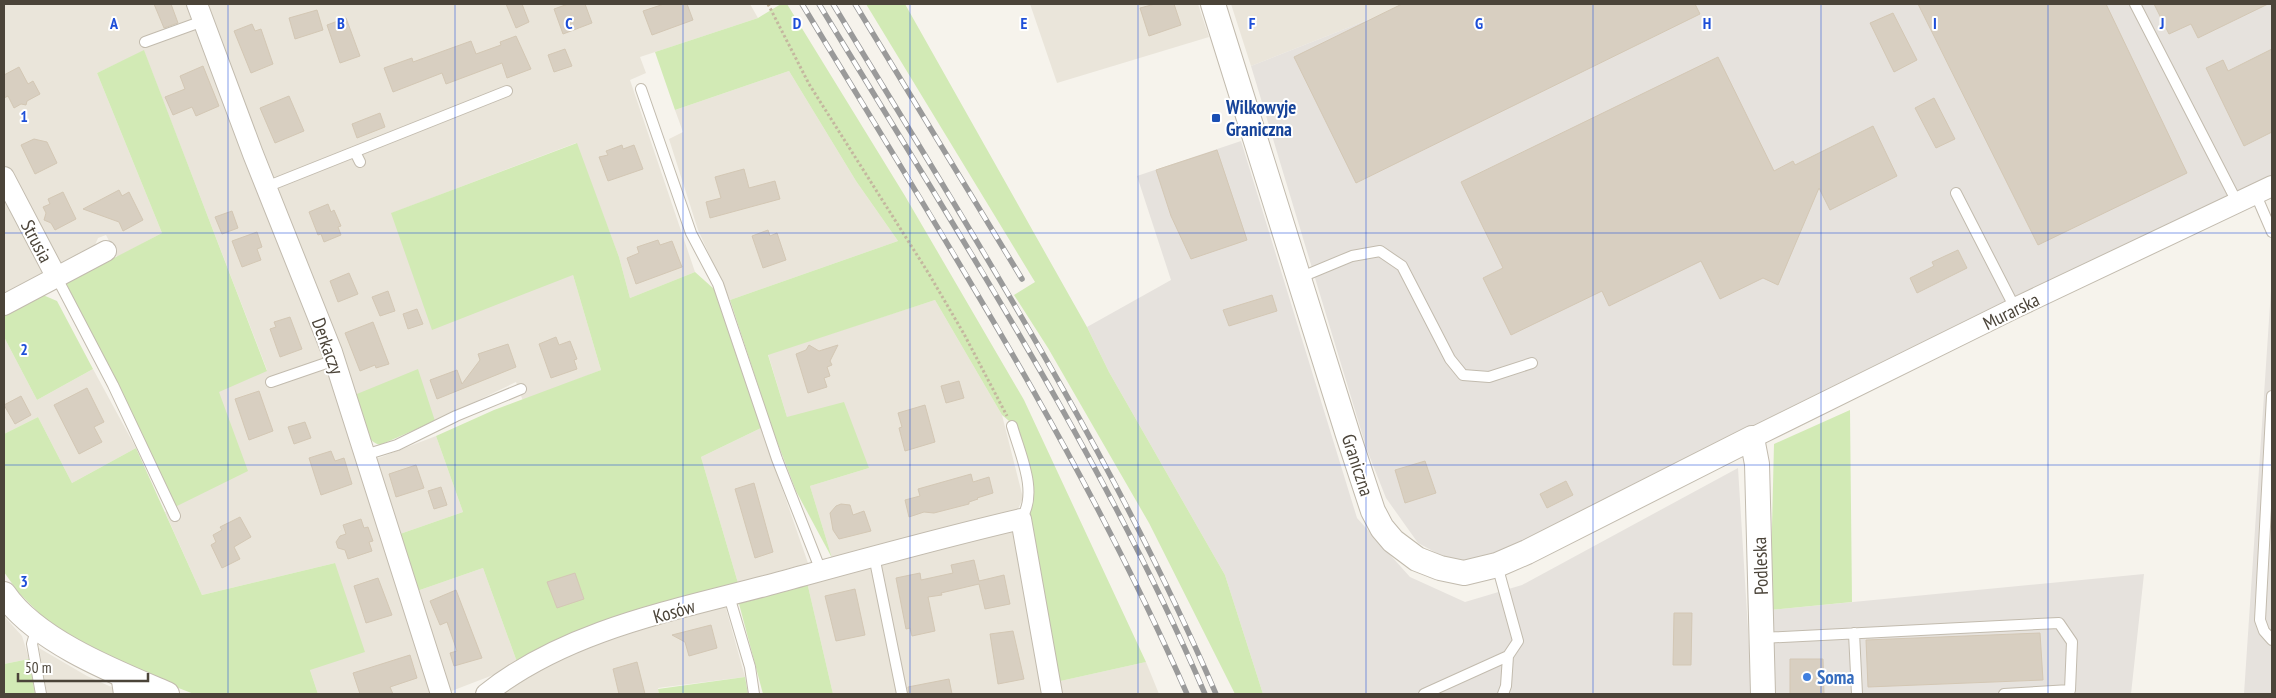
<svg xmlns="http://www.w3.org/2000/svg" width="2276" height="698" font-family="'PT Sans Narrow',sans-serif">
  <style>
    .residential { fill: #eae5da }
    .industrial { fill: #e6e2dd }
    .green { fill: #d2eab5 }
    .building { fill: #d8cfc1; stroke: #d3c7b4 }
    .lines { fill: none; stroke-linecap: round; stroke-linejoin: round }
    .service-casing { stroke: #c2bbae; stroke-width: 12 }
    .minor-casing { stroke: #c2bbae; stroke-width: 22 }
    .tertiary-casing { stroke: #c2bbae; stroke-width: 26 }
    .path { stroke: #c4b79f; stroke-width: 3; stroke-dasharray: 2.5 2.5; stroke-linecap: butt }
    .service { stroke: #fff; stroke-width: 10 }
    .minor { stroke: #fff; stroke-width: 20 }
    .tertiary { stroke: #fff; stroke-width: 24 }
    .rail-casing { stroke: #9a9a9a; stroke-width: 5.5 }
    .rail { stroke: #fff; stroke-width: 4; stroke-dasharray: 11; stroke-linecap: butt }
    .grid { fill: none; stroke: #1d4ed8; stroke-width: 1; stroke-opacity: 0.55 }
    .transit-dot { fill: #1a4fb4; stroke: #fff; stroke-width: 2 }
    .shop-dot { fill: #3f7fe0; stroke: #fff; stroke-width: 2 }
    .labels { text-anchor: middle; stroke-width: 4; stroke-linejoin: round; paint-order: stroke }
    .transit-label { font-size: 19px; font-weight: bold; fill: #164399; stroke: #fff; text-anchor: start }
    .street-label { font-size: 19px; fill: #4b4439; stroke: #fff }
    .shop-label { font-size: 19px; font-weight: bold; fill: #366cbe; stroke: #fff; text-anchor: start }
    .grid-label { font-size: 16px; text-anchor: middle; font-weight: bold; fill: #1d4ed8; stroke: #fff; stroke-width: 4; stroke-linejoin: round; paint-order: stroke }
  </style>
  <rect width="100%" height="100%" fill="#f6f3ec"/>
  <path class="residential" d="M4,4H191L309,310L434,694H318L310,670L335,563L202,595L165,512L175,507L219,391L267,370L144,51L97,73L162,233L117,257L106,235L98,238L93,250L4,296Z
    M203,4H750L758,18L640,57L646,73L630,80L695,272L630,298L619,257L576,143L392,213L573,275L601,370L523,401L516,382L435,421L352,396Z
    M1030,4H1198L1209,37L1057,83Z
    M1231,4H1408L1251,66Z
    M789,71L856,181L898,241L730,300L698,230L669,139L683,132L675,110Z
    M935,300L1002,415L1023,498L1018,509L832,558L810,486L869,468L787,417L768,354Z
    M4,337L37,400L93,369L136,448L72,483L38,417L4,434Z
    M761,428L808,563L738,583L701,457Z
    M436,436L463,512L397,535L376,459Z
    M1015,530L1048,694H833L807,582Z
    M483,568L517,662L506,670L449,692L417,591Z
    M725,605L745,677L658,688L659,694H500L551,662L598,640Z
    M4,616L22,636L29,659L4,664Z
    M39,648L87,676L127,694H47Z
    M1146,662L1159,694H1057L1056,682Z"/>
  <path class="industrial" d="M1408,4H2272V177L1516,548L1457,564L1418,543L1386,498L1367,450L1251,66Z
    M1241,141L1357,518L1410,577L1465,602L1522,585L1738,468L1752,694H1263L1225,575L1109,372L1087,327L1171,280L1137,176Z
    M2272,275V694H2244Z
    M2144,574L2131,694H1773L1770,610Z"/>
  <path class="green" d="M781,4H787L905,196L1024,400L1146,662L1056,682L1026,520L1034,499L1028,468L1015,426L1002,415L935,300L768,355L787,417L844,402L869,468L810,486L832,558L796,491L773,431L730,300L898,241L856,181L789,71L675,110L655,52L758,18Z
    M866,4H905L1087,327L1109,372L1225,575L1263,694H1235L1149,523L1048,348L1014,295L1035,282Z
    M144,50L267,371L219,392L248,471L175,507L66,283L162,233L97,73Z
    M577,143L619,257L630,298L695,272L714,289L761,428L701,457L738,583L626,615L517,662L483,568L417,591L397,535L463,512L436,436L494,410L601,370L573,275L432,330L391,213Z
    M43,295L57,301L93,369L37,400L4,337V315Z
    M418,369L435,421L380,445C361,439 358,414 352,396Z
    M1850,410L1852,602L1770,610L1774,444Z
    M38,417L72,483L136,448L202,595L335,563L365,652L310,670L318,694H194L137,672L67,634L44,618L18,592L4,572V434Z
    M807,582L833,694H763L738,600Z
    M29,659L35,694H4V664Z
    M745,677L748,694H659L658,689Z"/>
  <path class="building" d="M154,4H171L178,23L164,28Z
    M506,4H522L529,22L516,28Z
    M568,4H585L592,23L563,34L554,9Z
    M664,4H687L693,20L652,35L643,11Z
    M1155,4H1174L1181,25L1149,36L1140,8Z
    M1402,4H1695L1700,14L1356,183L1294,57Z
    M1918,4H2106L2187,173L2038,245Z
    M2154,4H2268L2198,38L2191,24L2169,34Z
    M317,10L323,30L295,39L289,18Z
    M1893,13L1917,60L1894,72L1870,23Z
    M346,18L360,56L340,63L327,25Z
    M252,24L255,31L261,29L273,64L251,73L234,31Z
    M516,36L531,69L507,78L502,63L446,84L442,73L393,92L384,68L412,58L413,62L471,41L476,54L501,45L500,42Z
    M565,49L572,66L554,72L548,55Z
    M2272,49V132L2244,146L2206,68L2223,60L2228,71Z
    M1718,57L1774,171L1793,161L1795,165L1873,126L1897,176L1830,210L1819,188L1778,285L1763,278L1720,299L1701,261L1609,306L1602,291L1511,335L1483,278L1503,268L1461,182Z
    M203,66L219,106L196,116L192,107L173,115L165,97L185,89L180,76Z
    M19,67L28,84L33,81L40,94L27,101L26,105L21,104L14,108L8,96L4,98V75Z
    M289,96L304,131L275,143L260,108Z
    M1934,98L1955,139L1936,148L1915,108Z
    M380,113L385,127L357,138L352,124Z
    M34,139L47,142L57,163L35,174L21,145Z
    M622,145L623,149L634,145L643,169L608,181L599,157L608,155L606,151Z
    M1217,150L1247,240L1191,259L1171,216L1156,170Z
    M744,169L749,188L775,181L780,199L710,218L706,202L721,198L715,177Z
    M119,190L122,196L129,192L143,220L123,231L119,222L83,209Z
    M63,192L76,219L55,230L51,223L44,220L46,213L43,207L50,204L48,199Z
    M328,204L331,212L334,210L341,226L338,227L341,235L324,242L321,234L318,235L309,212Z
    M232,211L238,228L222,234L215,217Z
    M768,230L770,236L777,233L786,260L763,268L752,236Z
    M257,232L262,247L257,249L261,260L242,267L232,241Z
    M658,240L660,245L672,241L682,267L636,284L627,258L639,253L637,247Z
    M1958,250L1967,268L1917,293L1910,278L1934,266L1932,262Z
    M349,273L358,294L338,302L330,281Z
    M388,291L395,311L380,316L372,297Z
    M1272,295L1277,311L1229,326L1223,310Z
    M417,309L423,324L408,329L403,314Z
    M290,317L302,349L280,357L270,329L276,327L274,322Z
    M373,322L389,364L376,368L375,365L360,371L345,333Z
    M556,337L559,345L570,341L577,359L574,360L577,369L551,378L539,344Z
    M508,344L516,367L437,399L430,380L457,370L462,384L480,360L478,354Z
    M809,345L819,351L838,345L830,361L832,365L827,367L830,376L824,378L827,387L808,393L796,354L806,350Z
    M959,381L964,398L946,403L941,386Z
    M87,388L104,422L94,427L102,442L79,454L54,405Z
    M259,391L273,431L249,440L235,399Z
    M21,396L31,415L15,424L4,405Z
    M925,405L935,442L905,451L899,428L902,427L898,413Z
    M305,422L311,438L294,444L288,427Z
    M331,451L335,461L344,458L352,484L321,495L309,458Z
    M1425,461L1436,493L1405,503L1395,470Z
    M416,465L424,488L396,497L389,474Z
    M971,474L973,482L989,477L993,493L977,498L978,499L969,502V504L934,513L924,512L909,517L905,500L920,496L918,489Z
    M1566,481L1573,495L1547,508L1540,494Z
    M754,483L773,552L755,558L735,489Z
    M441,487L447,505L434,509L428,491Z
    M841,504L850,505L853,515L864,511L871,531L839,539L833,530L830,513L836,506Z
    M240,517L251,537L234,547L240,559L222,568L211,545L216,542L213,535L222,530L220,527Z
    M361,519L364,528L368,527L373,541L369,542L372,551L348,559L345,550L338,548L336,542L340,536L346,534L343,525Z
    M974,560L979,581L1004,575L1010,604L985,609L979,584L941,593L942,595L928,597L935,631L912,636L910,628L906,629L896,578L920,573L921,580L953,573L951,565Z
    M575,573L584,599L557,608L547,582Z
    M378,578L392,615L366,623L354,586Z
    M855,589L865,635L836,641L825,596Z
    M456,590L482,658L454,666L450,653L457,651L447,622L440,625L430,601Z
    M1674,613H1692L1691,665H1673Z
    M711,625L717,648L689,656L685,642L672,635Z
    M1013,631L1024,679L998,684L990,634Z
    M2040,633L2043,680L1868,687L1866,640Z
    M410,655L417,678L390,687L393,694H360L353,673Z
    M1790,659H1823L1824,694H1790Z
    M637,662L645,694H619L613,669Z
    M949,679L952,694H909L908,687Z"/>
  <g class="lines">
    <g class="service-casing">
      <path id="service" d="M2135,4L2238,204
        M145,42L203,21
        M641,89L691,233L718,284L777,459L821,571
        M355,152L360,162
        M266,187L507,91
        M1956,193L2015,308
        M2256,195L2272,232
        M57,278L113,385L175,516
        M1299,278L1352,256L1380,251L1402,266L1450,359L1463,375L1489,377L1532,363
        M271,382L335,360
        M2272,396L2260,620L2264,631L2272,640
        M1012,426C1020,454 1039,493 1021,519
        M365,455L397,445L456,416L521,389
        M874,556L902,694
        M729,596L750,667L754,694
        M37,627L32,644L41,694
        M1854,633L1857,694
        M1762,638L2059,623L2072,642L2070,690L2004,694
        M1424,694L1508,656L1518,641L1497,565
        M1503,694L1506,686L1508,656"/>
    </g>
    <g class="minor-casing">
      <path id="minor" d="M197,4L253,154L332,352L441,694
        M4,177L57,278
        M4,305L106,251
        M1752,438L2015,308L2272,186
        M121,674L124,694
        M486,694C565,631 670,611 765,586C850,563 935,539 1021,519L1052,694"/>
    </g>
    <g class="tertiary-casing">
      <path id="tertiary" d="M1213,4L1348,435L1373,511L1382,528L1393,541L1417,559L1440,568L1464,573L1497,565L1527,552L1752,438L1757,464L1763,694
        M4,594C36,641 115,672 167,694"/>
    </g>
    <path class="path" d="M768,4L809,84L929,274L964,334L1007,416"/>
    <use href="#service" class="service"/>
    <use href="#minor" class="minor"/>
    <use href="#tertiary" class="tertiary"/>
    <g class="rail-casing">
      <path id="rail" d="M802,4C938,229 1081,452 1187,694
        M819,4C955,229 1101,452 1205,694
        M833,4C969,229 1112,452 1216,694
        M855,4L1022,279"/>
    </g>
    <use href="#rail" class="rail"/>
  </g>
  <path class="grid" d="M228,4V694M455,4V694M683,4V694M910,4V694M1138,4V694M1366,4V694M1593,4V694M1821,4V694M2048,4V694M4,233H2272M4,465H2272"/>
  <rect class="transit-dot" x="1211" y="113" width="10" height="10" rx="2.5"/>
  <circle class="shop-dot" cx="1807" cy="677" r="5"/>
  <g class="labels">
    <g class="transit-label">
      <text x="1226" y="114">Wilkowyje<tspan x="1226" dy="22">Graniczna</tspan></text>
    </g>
    <g class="street-label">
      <text transform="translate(37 241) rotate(62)" y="7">Strusia</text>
      <text transform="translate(2011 311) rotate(-26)" y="7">Murarska</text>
      <text transform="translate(328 346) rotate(70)" y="7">Derkaczy</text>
      <text transform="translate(1358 465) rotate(72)" y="7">Graniczna</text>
      <text transform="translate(1760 566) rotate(-92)" y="7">Podleska</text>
      <text transform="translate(674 611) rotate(-16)" y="7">Kosów</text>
    </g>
    <g class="shop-label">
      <text x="1817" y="684">Soma</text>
    </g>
  </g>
  <g class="grid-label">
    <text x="114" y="29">A</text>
    <text x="341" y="29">B</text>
    <text x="569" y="29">C</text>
    <text x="797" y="29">D</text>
    <text x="1024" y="29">E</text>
    <text x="1252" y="29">F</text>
    <text x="1479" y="29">G</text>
    <text x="1707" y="29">H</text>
    <text x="1935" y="29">I</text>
    <text x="2162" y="29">J</text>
    <text x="24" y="122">1</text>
    <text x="24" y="355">2</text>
    <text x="24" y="587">3</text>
  </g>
  <rect width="2276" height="698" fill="none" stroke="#4b4439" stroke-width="10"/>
  <path d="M18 673v8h130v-8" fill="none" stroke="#4b4439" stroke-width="2.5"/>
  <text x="25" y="673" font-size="15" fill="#4b4439" stroke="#ffffff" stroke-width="4" paint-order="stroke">50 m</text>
</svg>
